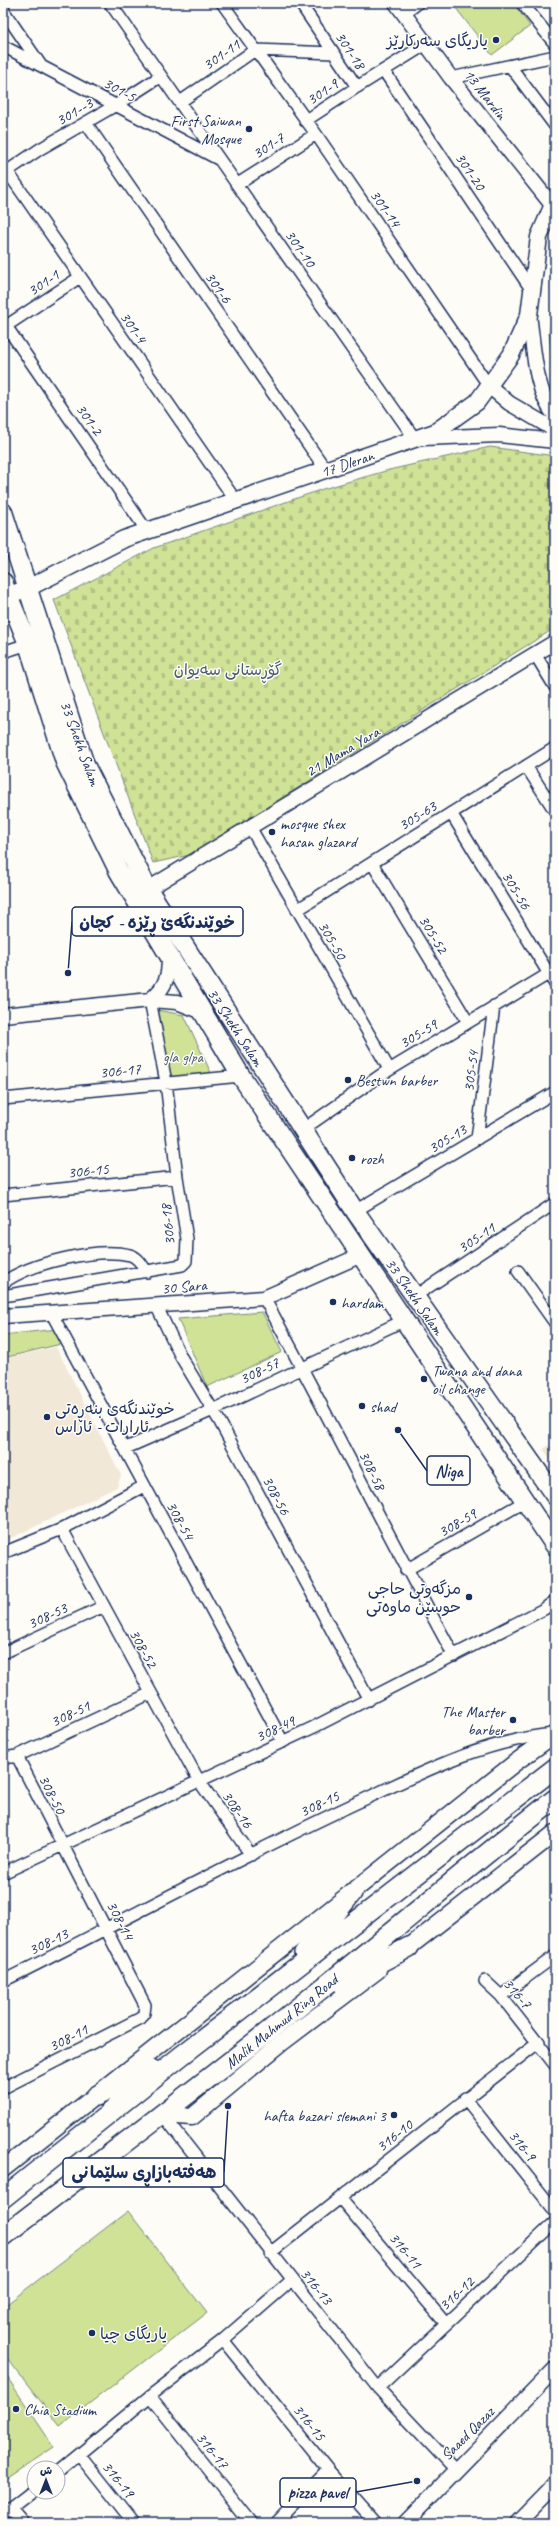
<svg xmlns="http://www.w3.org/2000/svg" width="558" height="2526" font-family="Caveat,'Playpen Sans Arabic',sans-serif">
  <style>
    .built { fill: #f2e8d7 }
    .cemetery { fill: url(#cemetery-stones); stroke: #76887a }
    .green { fill: #d0e296; stroke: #76887a }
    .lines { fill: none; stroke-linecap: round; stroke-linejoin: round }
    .minor-casing { stroke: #1b2f5e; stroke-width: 14 }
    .tertiary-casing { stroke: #1b2f5e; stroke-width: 17 }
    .secondary-casing { stroke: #1b2f5e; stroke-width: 19 }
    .primary-casing { stroke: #1b2f5e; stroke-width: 21 }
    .trunk-casing { stroke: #1b2f5e; stroke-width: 22 }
    .minor { stroke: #fdfcf7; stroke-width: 11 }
    .tertiary { stroke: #fdfcf7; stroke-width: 14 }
    .secondary { stroke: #fdfcf7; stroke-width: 16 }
    .primary { stroke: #fdfcf7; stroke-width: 18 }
    .trunk { stroke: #fdfcf7; stroke-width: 19 }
    .poi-dot { fill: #1b2f5e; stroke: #fdfcf7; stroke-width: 1.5 }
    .labels { text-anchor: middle; stroke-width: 3; stroke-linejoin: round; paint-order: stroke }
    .poi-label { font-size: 16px; fill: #1b2f5e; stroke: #fdfcf7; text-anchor: start }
    .street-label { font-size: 16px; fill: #1b2f5e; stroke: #fdfcf7 }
    .park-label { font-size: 16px; fill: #485c6c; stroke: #fdfcf7 }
    .leader { fill: none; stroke: #1b2f5e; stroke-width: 1.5 }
    .callout-dot { fill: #1b2f5e; stroke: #fdfcf7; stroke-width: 1.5 }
    .callout { fill: #fdfcf7; stroke: #1b2f5e; stroke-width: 1.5 }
    .callout-label { font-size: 17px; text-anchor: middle; font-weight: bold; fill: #1b2f5e }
  </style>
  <defs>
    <pattern id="cemetery-stones" width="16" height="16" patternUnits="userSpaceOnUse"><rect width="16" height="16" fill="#d0e296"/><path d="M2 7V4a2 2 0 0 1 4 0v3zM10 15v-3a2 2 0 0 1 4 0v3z" fill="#b2c284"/></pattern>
  </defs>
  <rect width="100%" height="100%" fill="#fdfcf7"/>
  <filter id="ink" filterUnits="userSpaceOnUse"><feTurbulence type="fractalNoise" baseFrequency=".025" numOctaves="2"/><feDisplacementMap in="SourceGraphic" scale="8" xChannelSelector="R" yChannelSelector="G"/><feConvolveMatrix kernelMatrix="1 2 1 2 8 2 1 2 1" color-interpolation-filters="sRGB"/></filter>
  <g filter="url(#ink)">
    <path class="built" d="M56,1347L121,1475L117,1487L3,1542V1359Z
      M555,1442V1466L543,1449Z"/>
    <path class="cemetery" d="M555,297V386L549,333Z
      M490,447L555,456V628L190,855L153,863L54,600L154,548L323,489L389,470Z"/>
    <path class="green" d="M452,3H513L530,26L492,55Z
      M157,1010L184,1015L211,1073L169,1078Z
      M262,1312L282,1352L207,1387L178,1319Z
      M58,1329L65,1343L3,1358V1335Z
      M128,2211L207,2313L60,2426L3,2353V2307Z
      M3,2371L54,2447L3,2481Z"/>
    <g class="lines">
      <g class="minor-casing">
        <path id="minor" d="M110,3L415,439
          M222,3L316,134L489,386
          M300,3L357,87L426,44
          M522,3L555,44
          M3,10L40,64
          M404,14L418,3
          M3,46L218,159
          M510,66L555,126
          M384,71L531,289
          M451,78L555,56
          M180,102L255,50L334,53
          M305,121L357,87
          M86,123L326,470
          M7,171L236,501
          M3,174L40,149L116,105L161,76
          M238,184L316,134
          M6,326L147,531
          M3,328L80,277
          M3,652L28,644
          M535,654L555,687
          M526,766L555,811
          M451,813L555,984
          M250,827L389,1069
          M372,863L468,1022
          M297,910L555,748
          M3,1099L241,1076
          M302,1130L381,1075L555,970
          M477,1139L494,1006
          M3,1195L177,1177
          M355,1211L555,1092
          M518,1271L555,1323
          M3,1283C30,1263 97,1247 130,1255C138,1257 142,1265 147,1272
          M3,1296L182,1265L186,1261L187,1239L177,1177L166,1082L150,1000
          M415,1296L555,1203
          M264,1298C329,1416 389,1538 454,1656
          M156,1305L181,1357L220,1422L369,1700
          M52,1314L283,1742
          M126,1448L213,1410L405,1320
          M62,1529L199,1781L251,1855
          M3,1553L62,1529L144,1486
          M406,1570L524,1502
          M3,1653L104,1606
          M3,1758L17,1756L151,1693
          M3,1873L314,1727L544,1609L555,1601
          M3,1981C124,1921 243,1855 365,1799C427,1770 486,1740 555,1734
          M485,1981L501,1996L555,2065
          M501,1996L555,1956
          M3,2088L141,2018L144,2013L145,2005L17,1756
          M465,2098L555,2211
          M163,2115L378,2388L455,2470
          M340,2198L446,2324
          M270,2253L539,2042
          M223,2340L328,2470L375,2523
          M378,2388L555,2222
          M150,2396L251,2523
          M80,2455L134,2523
          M58,2472L150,2396L223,2340L292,2280
          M10,2508L23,2523
          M3,2514L34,2490
          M277,2523L328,2470"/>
      </g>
      <g class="tertiary-casing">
        <path id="tertiary" d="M396,3L451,78L552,205
          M529,315C534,348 534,389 555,416
          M489,386L509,403L555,430
          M423,438L499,435L555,441
          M148,889L555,642
          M150,1000C166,988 171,973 168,953
          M3,1015L150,1000L177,1002L203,1012
          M3,1316L264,1298L359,1256
          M405,2523L555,2369
          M517,2523L555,2484"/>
      </g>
      <g class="secondary-casing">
        <path id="secondary" d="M7,596L28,588L124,539L435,432L477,402L511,355L529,315L539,237L555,200
          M400,1954L555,1833
          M163,2115L192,2117L280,2044L378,1970
          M3,2169L516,1762L555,1734"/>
      </g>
      <g class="primary-casing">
        <path id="primary" d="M3,512L85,765L148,889L355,1211L555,1496
          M3,582L28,644L65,762L119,872L241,1076L555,1546"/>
      </g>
      <g class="trunk-casing">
        <path id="trunk" d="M304,1953L352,1893
          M341,1983L409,1947
          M96,2096L153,2070
          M3,2198L181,2056L555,1768
          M3,2236C104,2158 206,2082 305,2002C389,1935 471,1865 555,1799"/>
      </g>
      <use href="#minor" class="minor"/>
      <use href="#tertiary" class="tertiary"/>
      <use href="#secondary" class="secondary"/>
      <use href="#primary" class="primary"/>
      <use href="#trunk" class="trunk"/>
    </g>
  </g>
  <g class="poi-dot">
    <circle cx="496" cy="40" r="4"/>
    <circle cx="249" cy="129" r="4"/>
    <circle cx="272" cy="832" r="4"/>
    <circle cx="348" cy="1080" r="4"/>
    <circle cx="352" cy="1158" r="4"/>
    <circle cx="333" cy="1302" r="4"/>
    <circle cx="424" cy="1379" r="4"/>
    <circle cx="362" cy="1406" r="4"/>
    <circle cx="47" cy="1417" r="4"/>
    <circle cx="469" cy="1597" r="4"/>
    <circle cx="513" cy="1720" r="4"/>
    <circle cx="394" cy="2115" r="4"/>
    <circle cx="92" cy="2333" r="4"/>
    <circle cx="16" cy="2409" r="4"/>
  </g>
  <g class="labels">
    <g class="poi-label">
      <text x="488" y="46" text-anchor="end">یاریگای سەرکارێز</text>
      <text x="241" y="126" text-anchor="end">First Saiwan<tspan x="241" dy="18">Mosque</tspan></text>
      <text x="280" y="829">mosque shex<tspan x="280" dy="18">hasan glazard</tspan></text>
      <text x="356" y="1086">Bestwn barber</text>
      <text x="360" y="1164">rozh</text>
      <text x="341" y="1308">hardam</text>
      <text x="432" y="1376">Twana and dana<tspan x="432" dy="18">oil change</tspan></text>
      <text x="370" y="1412">shad</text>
      <text x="55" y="1414">خوێندنگەی بنەڕەتی<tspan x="55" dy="18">ئارارات - ئاراس</tspan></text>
      <text x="461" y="1594" text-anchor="end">مزگەوتی حاجی<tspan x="461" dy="18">حوسێن ماوەتی</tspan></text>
      <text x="505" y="1717" text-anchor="end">The Master<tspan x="505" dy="18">barber</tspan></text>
      <text x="386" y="2121" text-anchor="end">hafta bazari slemani 3</text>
      <text x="100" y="2339">یاریگای چیا</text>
      <text x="24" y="2415">Chia Stadium</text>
    </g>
    <g class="street-label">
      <text transform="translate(351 50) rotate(56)" y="6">301-18</text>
      <text transform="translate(221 54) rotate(-35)" y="6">301-11</text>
      <text transform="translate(120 89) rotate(28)" y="6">301-5</text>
      <text transform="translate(322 91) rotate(-34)" y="6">301-9</text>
      <text transform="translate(486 94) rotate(52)" y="6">13 Mardin</text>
      <text transform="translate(74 111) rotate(-30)" y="6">301--3</text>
      <text transform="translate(268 145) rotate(-33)" y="6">301-7</text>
      <text transform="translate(471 171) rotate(56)" y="6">301-20</text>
      <text transform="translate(386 208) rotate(55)" y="6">301-14</text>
      <text transform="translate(301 248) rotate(55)" y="6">301-10</text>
      <text transform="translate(43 282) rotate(-34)" y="6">301-1</text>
      <text transform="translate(219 287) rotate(55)" y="6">301-6</text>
      <text transform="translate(134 327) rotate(55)" y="6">301-4</text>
      <text transform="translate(90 419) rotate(55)" y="6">301-2</text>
      <text transform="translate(347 463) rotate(-19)" y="6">17 Dleran</text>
      <text transform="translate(81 743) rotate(70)" y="6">33 Shekh Salam</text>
      <text transform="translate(342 751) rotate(-31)" y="6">21 Mama Yara</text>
      <text transform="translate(417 815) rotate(-32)" y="6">305-63</text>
      <text transform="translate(517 890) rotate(59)" y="6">305-56</text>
      <text transform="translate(434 934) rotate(59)" y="6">305-52</text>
      <text transform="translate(333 940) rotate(60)" y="6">305-50</text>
      <text transform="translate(236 1027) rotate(57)" y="6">33 Shekh Salam</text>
      <text transform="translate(418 1033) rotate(-31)" y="6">305-59</text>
      <text transform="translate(120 1070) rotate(-6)" y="6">306-17</text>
      <text transform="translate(470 1071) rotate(-83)" y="6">305-54</text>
      <text transform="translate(447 1138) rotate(-31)" y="6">305-13</text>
      <text transform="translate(88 1170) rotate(-6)" y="6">306-15</text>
      <text transform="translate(167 1225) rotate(-96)" y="6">306-18</text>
      <text transform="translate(476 1237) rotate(-34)" y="6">305-11</text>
      <text transform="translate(184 1286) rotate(-5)" y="6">30 Sara</text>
      <text transform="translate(415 1296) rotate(55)" y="6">33 Shekh Salam</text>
      <text transform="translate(259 1370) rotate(-26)" y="6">308-57</text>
      <text transform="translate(373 1470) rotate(64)" y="6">308-58</text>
      <text transform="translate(277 1495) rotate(62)" y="6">308-56</text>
      <text transform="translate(181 1520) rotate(61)" y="6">308-54</text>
      <text transform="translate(457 1522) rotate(-30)" y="6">308-59</text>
      <text transform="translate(47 1615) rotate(-25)" y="6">308-53</text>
      <text transform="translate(144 1648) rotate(61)" y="6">308-52</text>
      <text transform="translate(70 1713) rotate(-25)" y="6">308-51</text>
      <text transform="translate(275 1728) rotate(-25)" y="6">308-49</text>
      <text transform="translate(53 1794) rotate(63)" y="6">308-50</text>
      <text transform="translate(319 1803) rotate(-25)" y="6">308-15</text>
      <text transform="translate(238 1809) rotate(55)" y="6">308-16</text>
      <text transform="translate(121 1920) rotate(62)" y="6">308-14</text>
      <text transform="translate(48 1941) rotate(-26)" y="6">308-13</text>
      <text transform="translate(518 1993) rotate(49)" y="6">316-7</text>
      <text transform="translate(281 2021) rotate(-39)" y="6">Malik Mahmud Ring Road</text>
      <text transform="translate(68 2037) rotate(-27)" y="6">308-11</text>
      <text transform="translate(394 2135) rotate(-38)" y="6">316-10</text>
      <text transform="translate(523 2145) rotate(51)" y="6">316-9</text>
      <text transform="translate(406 2250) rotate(50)" y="6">316-11</text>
      <text transform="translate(317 2286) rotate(51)" y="6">316-13</text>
      <text transform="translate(456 2293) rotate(-43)" y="6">316-12</text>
      <text transform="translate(310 2422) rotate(51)" y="6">316-15</text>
      <text transform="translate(467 2433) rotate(-45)" y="6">Saaed Qazaz</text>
      <text transform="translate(213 2450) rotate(51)" y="6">316-17</text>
      <text transform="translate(119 2479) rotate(51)" y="6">316-19</text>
    </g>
    <g class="park-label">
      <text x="228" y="675">گۆڕستانی سەیوان</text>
      <text x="183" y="1062">gla glpa</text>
    </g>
  </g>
  <path class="leader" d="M68 973L72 922M398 1430L427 1471M228 2106L224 2172M417 2481L356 2492"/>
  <g class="callout-dot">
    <circle cx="68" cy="973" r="4"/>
    <circle cx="398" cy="1430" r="4"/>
    <circle cx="228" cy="2106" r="4"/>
    <circle cx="417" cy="2481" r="4"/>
  </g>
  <g class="callout">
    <rect x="72" y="907" width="171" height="29" rx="4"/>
    <rect x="427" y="1456" width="43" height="29" rx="4"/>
    <rect x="63" y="2158" width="161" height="29" rx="4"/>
    <rect x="280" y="2478" width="76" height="29" rx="4"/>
  </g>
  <g class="callout-label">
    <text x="157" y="928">خوێندنگەێ ڕێزە - کچان</text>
    <text x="449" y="1477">Niga</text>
    <text x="144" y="2178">هەفتەبازاڕی سلێمانی</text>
    <text x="318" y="2498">pizza pavel</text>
  </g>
  <rect width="558" height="2526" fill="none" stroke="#fdfcf7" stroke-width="16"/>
  <rect x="8" y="8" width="542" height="2510" fill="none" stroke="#1b2f5e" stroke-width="1.5" filter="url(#ink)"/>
  <g transform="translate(46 2480)"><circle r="19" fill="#fdfcf7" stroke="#a3aaba"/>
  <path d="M0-3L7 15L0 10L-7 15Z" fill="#1b2f5e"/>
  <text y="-6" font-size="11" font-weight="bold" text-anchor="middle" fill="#1b2f5e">ش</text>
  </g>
</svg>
